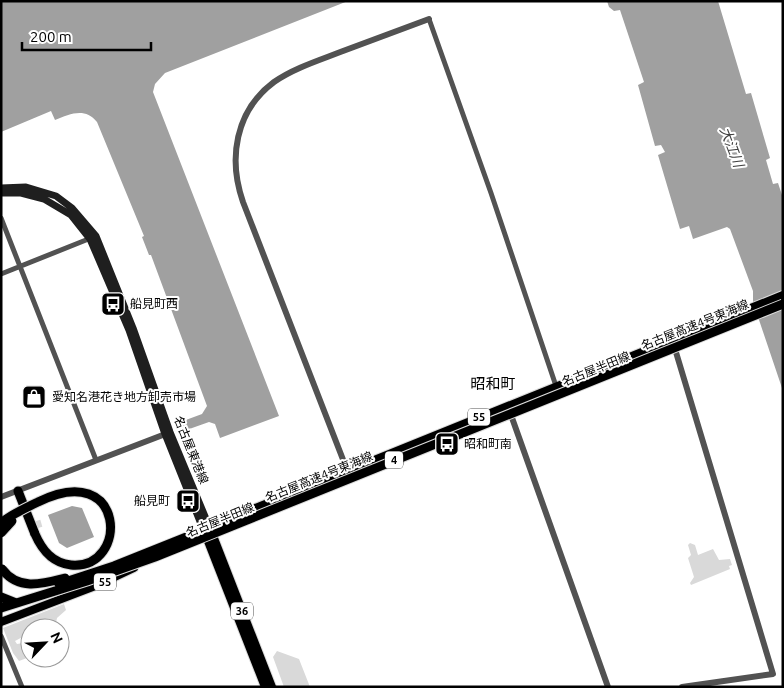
<svg xmlns="http://www.w3.org/2000/svg" width="784" height="688" font-family="Ubuntu,'Noto Sans JP',sans-serif">
  <style>
    .green { fill: #d9d9d9 }
    .water { fill: #a0a0a0 }
    .lines { fill: none; stroke-linecap: round; stroke-linejoin: round }
    .motorway-tunnel { stroke: #d9d9d9; stroke-width: 9; stroke-dasharray: 9 4.5; stroke-linecap: butt }
    .primary-casing { stroke: #dbdbdb; stroke-width: 10 }
    .motorway-casing { stroke: #dbdbdb; stroke-width: 11 }
    .minor { stroke: #525252; stroke-width: 5 }
    .tertiary { stroke: #525252; stroke-width: 6 }
    .secondary { stroke: #1f1f1f; stroke-width: 7 }
    .primary { stroke: #000; stroke-width: 8 }
    .motorway { stroke: #000; stroke-width: 9 }
    .motorway-bridge-casing { stroke: #dbdbdb; stroke-width: 11; stroke-linecap: butt }
    .motorway-bridge { stroke: #000; stroke-width: 9 }
    .labels { text-anchor: middle; stroke-width: 4; stroke-linejoin: round; paint-order: stroke }
    .shield { fill: #fff; stroke: #4c4c4c; stroke-width: 1 }
    .shield-label { font-size: 11px; font-weight: bold; fill: #000 }
    .poi-label { font-size: 12px; fill: #000; stroke: #fff; text-anchor: start }
    .street-label { font-size: 12px; fill: #000; stroke: #fff }
    .water-label { font-size: 14px; font-style: italic; fill: #414141; stroke: #fff }
    .quarter-label { font-size: 15px; fill: #000; stroke: #fff }
  </style>
  <rect width="100%" height="100%" fill="#fff"/>
  <path class="green" d="M690,543L695,545L698,555L713,549L719,560L730,559L732,565L729,566L730,569L691,585L690,583L694,577L688,558L691,555L688,545Z
    M64,604L66,610L57,618L55,628H30V633L15,641L17,644L23,643L26,646L27,658L19,661L13,653L3,628Z
    M277,651L299,659L310,687H284L273,657Z"/>
  <path class="water" d="M1,1H348L165,73L155,84L153,92L279,416L220,438L215,424L209,422L178,433L175,424L202,414L207,406L151,255H149L142,237L144,236L97,122C85,107 70,114 55,120L51,111L1,132Z
    M607,1H718L746,94L751,93L770,158L766,160L773,184L778,183L783,198V391L753,302V291L730,229L727,227L693,239L689,226L680,229L658,155L665,152L661,145L655,146L638,85L644,82L620,10L614,11L609,7Z
    M72,506L82,508L94,537L67,548L59,543L48,515Z"/>
  <g class="lines">
    <path class="motorway-tunnel" d="M36,521L38,528"/>
    <g class="primary-casing">
      <path id="primary" d="M223,521L783,295
        M210,528L272,687
        M204,531L265,687
        M1,622L98,585L134,568"/>
    </g>
    <g class="motorway-casing">
      <path id="motorway" d="M18,491L35,534"/>
    </g>
    <path class="minor" d="M429,19L491,193L557,389
      M1,218L96,460
      M1,274L91,238
      M1,636L22,687"/>
    <path class="tertiary" d="M675,349L773,674L682,687
      M511,415L608,687
      M349,475L243,202C228,159 235,111 274,82C294,68 320,60 343,51C372,40 400,30 429,19
      M1,497L168,433"/>
    <path class="secondary" d="M1,188L26,187L56,196L72,208L96,236L133,328L170,432L209,526
      M1,193H21L44,199L71,215L90,239L129,330L165,434L203,529"/>
    <use href="#primary" class="primary"/>
    <use href="#motorway" class="motorway"/>
    <g class="motorway-bridge-casing">
      <path id="motorway-bridge" d="M1,523C12,514 25,508 38,502C126,458 130,570 71,565C52,563 42,550 35,534
        M1,533L12,521
        M2,569C18,591 42,584 65,578
        M59,584L114,566L229,520
        M1,597L16,603
        M1,608L87,581L155,557L783,304"/>
    </g>
    <use href="#motorway-bridge" class="motorway-bridge"/>
  </g>
  <defs>
    <g id="bus-square" transform="scale(1.25)"><rect x="-9" y="-9" width="18" height="18" rx="4" fill="#000" stroke="#fff"/><path d="M-5-6H5V4H4V6H2V4H-2V6H-4V4H-5ZM-3.5-4V0h7V-4ZM-3.5 1.2v1.5H-2V1.2ZM2 1.2v1.5H3.5V1.2Z" fill="#fff"/></g>
    <g id="shop-square" transform="scale(1.25)"><rect x="-9" y="-9" width="18" height="18" rx="4" fill="#000" stroke="#fff"/><path d="M-5-2.5h2.3a2.7 3.5 0 0 1 5.4 0H5L5.5 6h-11ZM-1.5-2.5h3a1.5 2.3 0 0 0-3 0Z" fill="#fff"/></g>
  </defs>
  <g fill-rule="evenodd">
    <use href="#bus-square" x="113" y="304"/>
    <use href="#shop-square" x="34" y="397"/>
    <use href="#bus-square" x="447" y="444"/>
    <use href="#bus-square" x="188" y="501"/>
  </g>
  <g class="labels">
    <g class="shield">
      <rect x="468" y="408.5" width="22" height="17" rx="4"/>
      <rect x="385" y="451.5" width="18" height="17" rx="4"/>
      <rect x="94" y="573.5" width="22" height="17" rx="4"/>
      <rect x="231" y="602.5" width="22" height="17" rx="4"/>
    </g>
    <g class="shield-label">
      <text x="479" y="421">55</text>
      <text x="394" y="464">4</text>
      <text x="105" y="586">55</text>
      <text x="242" y="615">36</text>
    </g>
    <g class="poi-label">
      <text x="130" y="308">船見町西</text>
      <text x="52" y="401">愛知名港花き地方卸売市場</text>
      <text x="464" y="448">昭和町南</text>
      <text x="170" y="505" text-anchor="end">船見町</text>
    </g>
    <g class="street-label">
      <text transform="translate(695 325) rotate(-22)" y="4">名古屋高速4号東海線</text>
      <text transform="translate(596 369) rotate(-22)" y="4">名古屋半田線</text>
      <text transform="translate(191 450) rotate(68)" y="4">名古屋東港線</text>
      <text transform="translate(319 477) rotate(-22)" y="4">名古屋高速4号東海線</text>
      <text transform="translate(220 520) rotate(-22)" y="4">名古屋半田線</text>
    </g>
    <g class="water-label">
      <text transform="translate(732 147) rotate(69)" y="5">大江川</text>
    </g>
    <g class="quarter-label">
      <text x="493" y="389">昭和町</text>
    </g>
  </g>
  <rect width="784" height="688" fill="none" stroke="#000000" stroke-width="5"/>
  <g transform="translate(45 643) rotate(65)"><circle r="24" fill="#ffffff" stroke="#999999"/>
  <path d="M0-4L9 19L0 12L-9 19Z" fill="#000000"/>
  <text y="-8" font-size="14" font-weight="bold" text-anchor="middle" fill="#000000">N</text>
  </g>
  <path d="M22 42v8h129v-8" fill="none" stroke="#000000" stroke-width="2.5"/>
  <text x="30" y="42" font-size="15" fill="#000000" stroke="#ffffff" stroke-width="4" paint-order="stroke">200 m</text>
</svg>
